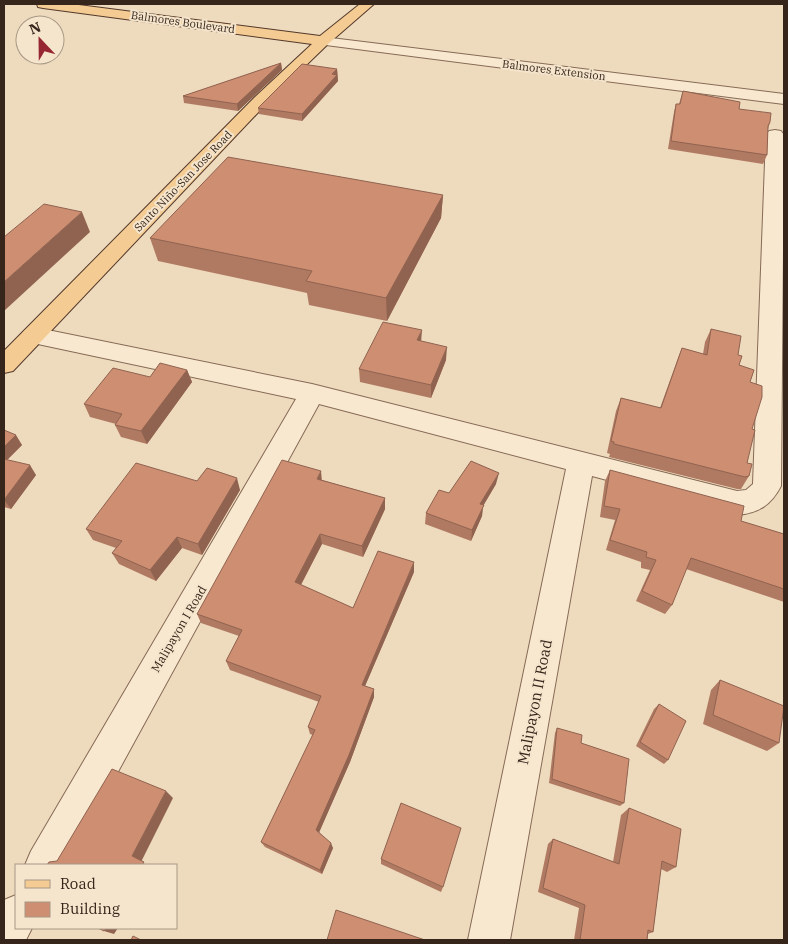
<svg xmlns="http://www.w3.org/2000/svg" width="788" height="944" font-family="'IBM Plex Serif',serif">
  <style>
    .lines { fill: none; stroke-linecap: round; stroke-linejoin: round }
    .minor-casing { stroke: #866a56; stroke-width: 2 }
    .major-casing { stroke: #53392b; stroke-width: 2 }
    .minor { fill: #f9e8d0; fill-rule: evenodd }
    .major { fill: #f3cb93; fill-rule: evenodd }
    .wall { fill: #b07a62 }
    .shaded-wall { fill: #906350 }
    .building { fill: #cd8e72; stroke: #906350 }
    .labels { text-anchor: middle; stroke-width: 4; stroke-linejoin: round; paint-order: stroke }
    .far-street-label { font-size: 11px; fill: #35251b; stroke: #f5e5cc }
    .street-label { font-size: 12px; fill: #35251b; stroke: #f5e5cc }
    .near-street-label { font-size: 15px; fill: #35251b; stroke: #f5e5cc }
  </style>
  <rect width="100%" height="100%" fill="#eedabd"/>
  <g class="lines">
    <g class="minor-casing">
      <path id="minor" d="M323,37L784,94V104L318,44L316,41L318,38Z
        M775,130L781,131L784,135L781,486C771,505 759,513 737,515L592,476L510,940H468L566,469L319,404L67,865H25L31,851L296,399L33,343L25,340L21,335L25,330L33,327L312,384L737,491L746,490L753,484L766,135L769,131Z
        M16,895V928H32L26,940H4V900Z"/>
    </g>
    <g class="major-casing">
      <path id="major" d="M37,4H71L320,36L360,4H374L328,44L267,103L13,371L4,373V351L255,97L312,44L43,8L38,7Z"/>
    </g>
    <use href="#minor" class="minor"/>
    <use href="#major" class="major"/>
  </g>
  <path class="wall" d="M281,63L282,70L238,111L184,103L183,96Z
    M337,69L338,81L302,121L259,114L258,108Z
    M683,91L739,109L770,122L768,129L767,155L763,164L668,149L674,112L676,104H679Z
    M443,195L441,218L387,321L309,305L307,293L158,261L150,238Z
    M711,329L738,355L739,365L750,382L752,429L747,463L749,476L741,489H737L609,457L610,454L607,453L616,411L621,398L660,408L677,361L682,348L703,354L705,342Z
    M421,341L446,360L431,398L360,382L359,369Z
    M187,370L192,382L147,444L121,437L115,425L116,424L90,417L84,404L150,377Z
    M4,430L22,445L7,460L36,475L11,509L4,507Z
    M610,470L741,521L784,534V602L686,569L672,605L665,614L636,601L650,570L641,568V562L606,550L615,520L600,517L605,481Z
    M322,480L385,498V509L363,557L322,544L301,585L353,608L414,572L365,686L374,697L350,762L319,832L333,848L322,874L265,847L261,842L313,735L310,734L308,727L319,702L230,670L226,661L239,636L201,623L197,614Z
    M197,481L240,490L202,555L182,548L156,581L119,564L112,553L116,548L93,540L86,529Z
    M496,484L483,506L482,516L471,541L425,524L426,513L449,493Z
    M720,680L779,743L767,751L703,724L711,690Z
    M659,704L668,760L664,764L636,746L654,709Z
    M557,728L581,743L624,803L620,806L549,783L555,733Z
    M629,808L676,867L667,872L661,869L653,932L648,934L647,940H574L579,908L538,892L548,844L553,839L613,862L621,815Z
    M381,859L443,887L441,892L381,864Z"/>
  <path class="shaded-wall" d="M281,63L282,70L238,111L237,104Z
    M337,69L338,81L302,121V114Z
    M443,195L441,218L387,321L386,298Z
    M82,212L90,232L4,311V282Z
    M422,330L421,343L417,340Z
    M447,347L446,360L431,398V385Z
    M187,370L192,382L147,444L141,431Z
    M16,435L22,445L4,463V447Z
    M30,465L36,475L11,509L4,500Z
    M321,471L322,482L317,479Z
    M499,473L496,484L483,506L482,516L471,541L472,530L480,504Z
    M237,478L240,490L202,555L198,544Z
    M385,498V509L363,557L362,546Z
    M320,534L322,544L297,592L295,582Z
    M177,537L182,548L156,581L150,570Z
    M414,562V572L362,693V685Z
    M374,689V697L350,762L318,835L316,830Z
    M166,791L173,798L141,862L132,856Z
    M331,843L333,848L322,874L320,870Z
    M106,928H118L114,934L104,931Z"/>
  <path class="building" d="M281,63L237,104L183,96Z
    M302,64L337,69L332,74L337,75L302,114L258,108Z
    M683,91L740,102L739,109L771,113L770,122L768,126L767,155L671,141L676,104H680Z
    M228,157L443,195L386,298L306,281L312,271L150,238Z
    M44,204L82,212L4,282V237Z
    M383,322L422,330L417,340L447,347L431,385L359,369Z
    M711,329L741,336L738,355L742,356L739,365L754,370L750,382L762,386V397L752,429L755,430L747,463L752,464L749,476L745,477L614,444V442L611,441L621,398L661,408L682,348L707,355Z
    M160,363L187,370L141,431L115,425L122,414L84,404L113,368L150,377Z
    M4,430L16,435L4,447Z
    M4,459L30,465L4,500Z
    M282,460L321,471L317,479L385,498L362,546L320,534L295,582L353,608L378,551L414,562L362,685L374,689L349,755L316,830L331,843L320,870L261,842L315,730L308,727L321,696L226,661L242,630L197,614Z
    M471,461L499,473L480,504L484,505L472,530L426,513L439,490L449,493Z
    M136,463L197,481L207,468L237,478L198,544L177,537L150,570L112,553L122,541L86,529Z
    M610,470L744,506L741,521L784,534V589L691,558L672,605L642,591L656,560L646,557L647,552L610,540L620,509L604,506Z
    M720,680L784,706L779,743L713,715Z
    M659,704L686,721L668,760L640,742Z
    M557,728L582,735L581,743L629,759L624,803L552,779Z
    M112,769L166,791L132,856L144,862L142,865H47L49,862L57,861Z
    M401,803L461,828L443,887L381,859Z
    M629,808L681,829L676,867L662,861L653,932L648,930L647,940H580L585,905L543,888L553,839L619,864Z
    M336,910L425,940H327Z
    M98,928H106L104,931Z
    M133,936L141,940H131Z"/>
  <g class="labels">
    <g class="far-street-label">
      <text transform="translate(183 22) rotate(8)" y="4">Balmores Boulevard</text>
      <text transform="translate(554 70) rotate(7)" y="4">Balmores Extension</text>
      <text transform="translate(183 181) rotate(-46)" y="4">Santo Niño-San Jose Road</text>
    </g>
    <g class="street-label">
      <text transform="translate(179 629) rotate(-60)" y="4">Malipayon I Road</text>
    </g>
    <g class="near-street-label">
      <text transform="translate(535 702) rotate(-79)" y="5">Malipayon II Road</text>
    </g>
  </g>
  <rect width="788" height="944" fill="none" stroke="#35251b" stroke-width="10"/>
  <rect x="15" y="864" width="162" height="65" fill="#f5e5cc" stroke="#a89885"/>
  <rect x="25" y="880" width="25" height="8" fill="#f3cb93" stroke="#a89885"/>
  <text x="60" y="889" font-size="15" fill="#35251b">Road</text>
  <rect x="25" y="902" width="25" height="15" fill="#cd8e72" stroke="#a89885"/>
  <text x="60" y="914" font-size="15" fill="#35251b">Building</text>
  <g transform="translate(40 40) rotate(338)"><circle r="24" fill="#f5e5cc" stroke="#a89885"/>
  <path d="M0-4L9 19L0 12L-9 19Z" fill="#952632"/>
  <text y="-8" font-size="14" font-weight="bold" text-anchor="middle" fill="#35251b">N</text>
  </g>
</svg>
